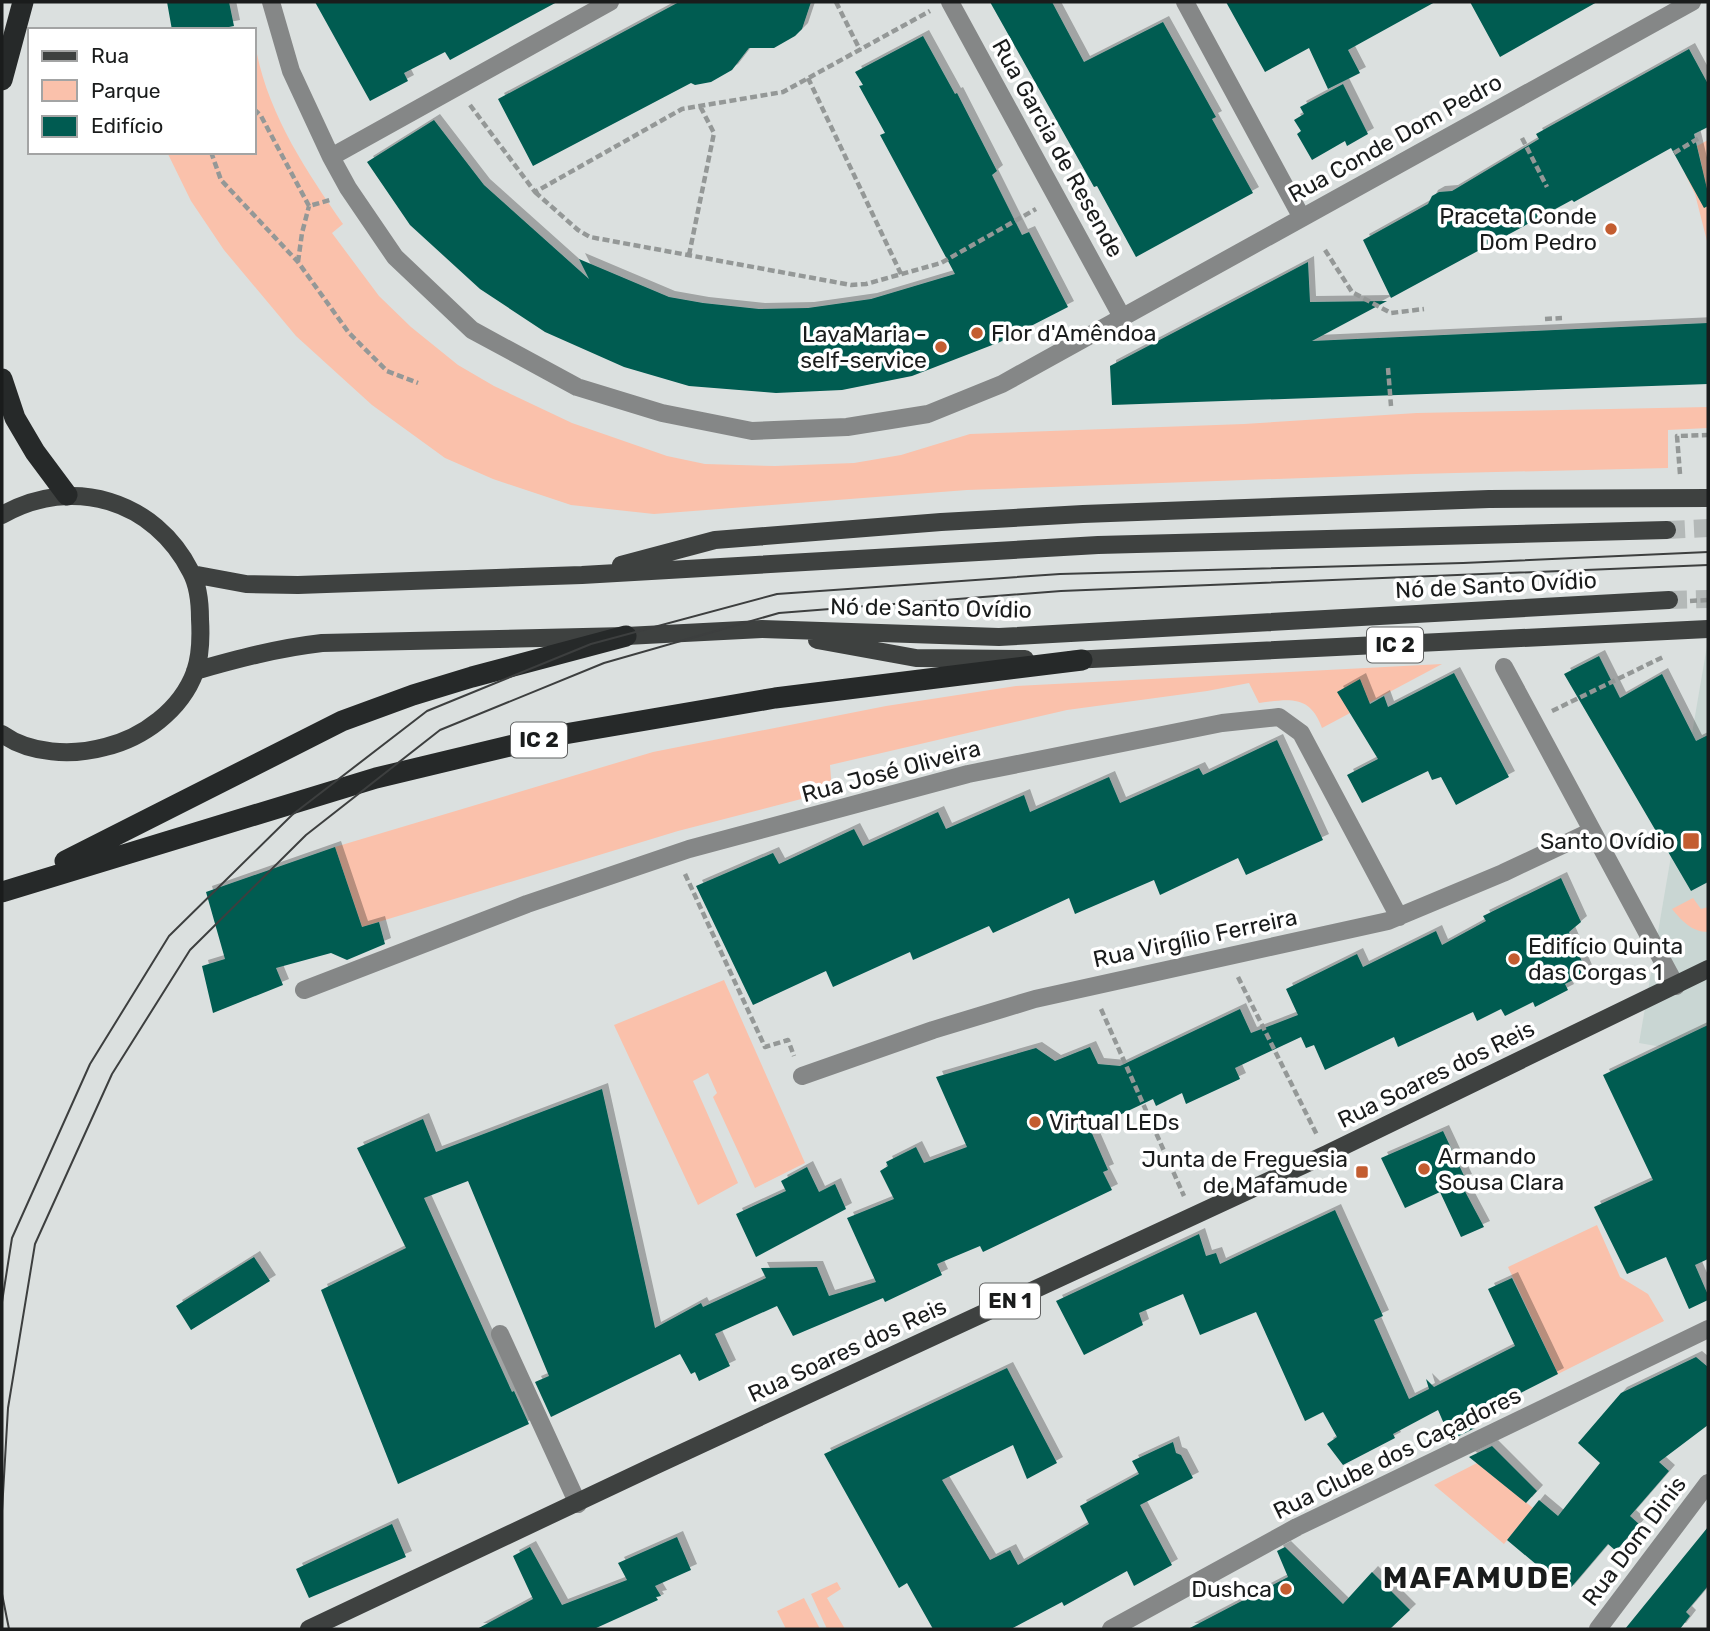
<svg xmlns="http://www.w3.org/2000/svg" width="1710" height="1631" font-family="Rubik,sans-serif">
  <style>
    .built { fill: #c9d6d3 }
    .green { fill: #fac1ab }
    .building { fill: #005b51; filter: url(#shadow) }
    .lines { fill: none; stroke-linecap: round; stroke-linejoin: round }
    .major-tunnel { stroke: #b4b9b8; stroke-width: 18; stroke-dasharray: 18 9; stroke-linecap: butt }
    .path { stroke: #949897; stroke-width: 4.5; stroke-dasharray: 7 3.5; stroke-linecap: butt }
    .minor { stroke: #858787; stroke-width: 18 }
    .major { stroke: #3e4140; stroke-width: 18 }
    .highway { stroke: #262929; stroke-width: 21 }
    .tram { stroke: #3d3f3f; stroke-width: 2 }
    .poi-dot { fill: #c35d30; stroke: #fff; stroke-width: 2.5 }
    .labels { text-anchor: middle; stroke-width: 7; stroke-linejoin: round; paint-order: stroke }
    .shield { fill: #fff; stroke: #5f6060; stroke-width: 2 }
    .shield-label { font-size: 21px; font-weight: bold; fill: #1a1c1c }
    .street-label { font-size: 23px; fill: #1a1c1c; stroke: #fff }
    .poi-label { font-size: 23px; fill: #1a1c1c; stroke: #fff; text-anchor: end }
    .district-label { font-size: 30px; font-weight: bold; letter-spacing: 2px; fill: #1a1c1c; stroke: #fff }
  </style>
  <defs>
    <filter id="shadow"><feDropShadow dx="6" dy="-6" stdDeviation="0" flood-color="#0004"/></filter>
  </defs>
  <rect width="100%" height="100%" fill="#dbe0df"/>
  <path class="built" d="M1708,640V1055L1639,1043Z"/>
  <path class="green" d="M257,54C270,117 307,172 343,224L332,233L379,296L411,327L458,365L494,386L572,423L667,456L705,464L775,466L854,463L901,455L970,434L1244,424L1417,413L1708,407V428L1668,430V468L1415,474L967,490L654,514L571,505L493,479L445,458L372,405L296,336L224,250L191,201L167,152H254V55Z
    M1708,140V245L1695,194L1685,174L1702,166L1697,146Z
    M1442,664L1322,728C1310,694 1289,699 1259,703L1249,683L1207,691L1067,710L830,765L832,791L678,831L362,927L335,847L653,752L886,706L1016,686Z
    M1693,898L1701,909L1708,907V932C1692,932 1682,921 1672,909Z
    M724,980L805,1163L755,1188L713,1097L717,1093L708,1073L693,1081L738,1183L698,1205L614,1025Z
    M1597,1225L1620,1277L1648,1294L1664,1321L1558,1374L1508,1267Z
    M1477,1463L1533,1508L1504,1544L1434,1485Z
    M837,1582L841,1589L827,1598L845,1629H827L811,1594Z
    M804,1598L820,1629H786L777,1611Z"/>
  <path class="building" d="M167,2H229L234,26L214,30H172Z
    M315,2H557L450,60L445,52L404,73L408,81L370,101Z
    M679,2H811L802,29L795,36L774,48H749L732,70L711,82L695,85L691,83L533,166L498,99Z
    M990,2H1052L1084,62L1163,22L1216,117L1212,119L1253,193L1136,257L1097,186L1094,187Z
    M1226,2H1435L1348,50L1360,73L1328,89L1309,48L1265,72Z
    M1470,2H1597L1500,57Z
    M923,36L955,94L957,93L997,171L992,175L1022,235L1029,232L1068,307L1000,342L912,376L842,390L776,393L689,386L624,367L545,332L480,289L410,225L367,162L434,120L484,185L589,279L579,259L669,297L703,303L759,309L808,308L871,299L955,274L880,135L885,133L859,86L863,85L855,72Z
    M1689,49L1708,84V127L1694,134L1708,193V206L1704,208L1671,148L1574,202L1572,200L1391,298L1363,240L1428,204L1432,196L1439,192L1452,191L1539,139L1536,134Z
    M1343,84L1368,134L1347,146L1345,141L1312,160L1297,134L1301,131L1294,120L1304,114L1300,107Z
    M1308,262L1310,302L1387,301L1312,341L1708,323V384L1112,405L1110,366Z
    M1599,656L1620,698L1662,674L1696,741L1708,735V882L1691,891L1564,674Z
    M1454,673L1509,777L1456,805L1441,777L1432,780L1428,771L1362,803L1347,775L1378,759L1337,692L1360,679L1370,704L1384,696L1388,707Z
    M1277,740L1323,840L1246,875L1238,858L1160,895L1154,880L1075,914L1069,898L993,933L989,926L913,960L910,952L833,987L826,971L753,1005L696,886L773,853L779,864L854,829L863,846L938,812L946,829L1024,795L1030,812L1109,777L1120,803L1199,768L1203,775Z
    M335,847L362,927L379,922L385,944L347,960L331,953L276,968L283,985L213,1013L202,966L225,959L206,892Z
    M1561,878L1581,922L1569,932L1587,973L1565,984L1568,990L1535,1007L1533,1002L1505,1016L1501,1009L1477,1021L1473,1012L1398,1047L1394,1037L1325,1070L1314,1045L1306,1048L1301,1037L1235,1068L1240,1079L1186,1104L1182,1093L1156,1106L1153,1099L1090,1129L1108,1170L1103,1172L1112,1190L983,1252L980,1246L937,1264L942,1275L885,1302L883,1298L793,1336L777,1306L715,1334L730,1366L699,1381L695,1372L691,1374L680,1354L551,1417L535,1382L549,1376L468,1181L424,1198L512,1392L514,1391L529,1424L398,1484L321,1290L406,1248L357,1148L423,1119L436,1152L602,1089L655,1328L701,1303L703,1307L766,1278L761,1268L817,1267L829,1296L876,1282L847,1218L894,1199L880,1171L888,1166L886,1162L916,1147L924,1163L967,1147L936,1077L1036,1048L1055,1061L1090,1047L1098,1064L1120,1066L1240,1009L1251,1033L1298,1015L1286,989L1357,954L1363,967L1436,931L1442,945L1486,921L1483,916Z
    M1708,1025V1259L1695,1265L1708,1295V1300L1689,1309L1666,1257L1627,1274L1594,1207L1653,1180L1603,1075Z
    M1443,1131L1466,1180L1460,1182L1484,1227L1461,1237L1440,1192L1405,1208L1381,1158Z
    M807,1167L819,1192L835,1184L846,1209L756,1257L736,1214L786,1191L781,1181Z
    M1335,1210L1383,1316L1374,1320L1409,1399L1429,1389L1426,1379L1434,1387L1515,1346L1488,1289L1512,1278L1558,1374L1467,1420L1475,1428L1451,1440L1438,1410L1393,1434L1395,1438L1343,1465L1327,1444L1337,1437L1323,1412L1305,1421L1256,1312L1200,1335L1183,1294L1139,1313L1143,1325L1084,1355L1056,1301L1199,1234L1206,1256L1216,1253L1220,1264Z
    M254,1257L270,1281L191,1330L176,1306Z
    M1696,1357L1708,1367V1425L1659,1462L1669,1471L1630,1516L1639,1524L1616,1551L1608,1544L1568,1591L1507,1540L1539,1500L1558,1516L1600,1463L1578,1443L1621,1393Z
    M1007,1368L1057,1463L1027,1479L1013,1445L942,1480L990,1560L1010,1550L1018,1565L1089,1524L1080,1506L1139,1474L1132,1461L1173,1442L1176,1453L1181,1455L1193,1478L1140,1505L1172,1565L1134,1586L1127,1571L1064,1606L1062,1602L1011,1629H933L907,1583L899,1588L824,1454Z
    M1492,1446L1537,1491L1526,1503L1469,1457Z
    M392,1524L406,1557L309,1598L296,1569Z
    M1708,1527V1586L1686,1612L1690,1616L1680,1629H1625Z
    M677,1537L691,1570L655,1586L661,1596L656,1597L658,1600L594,1629H477L533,1599L513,1556L530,1547L562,1605L627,1580L618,1563Z
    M1285,1547L1343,1604L1372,1572L1410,1610L1390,1629H1188L1288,1577L1277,1551Z"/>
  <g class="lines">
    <path class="major-tunnel" d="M1667,530L1708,528
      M1669,600L1708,599"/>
    <path class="path" d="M836,2L860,50
      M808,78L901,274
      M470,105L535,192L682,109L783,92L930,11
      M254,109L261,116L309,206L330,200
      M1522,138L1547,187
      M211,152L221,180L298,262L349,333L387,371L418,383
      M1674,153L1699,138
      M535,192L578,230L590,237L851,285L866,284L941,263L1036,209
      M1325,250L1352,292L1391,313L1424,309
      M689,255L714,133L700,106
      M298,262L302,233L309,206
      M1545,319L1562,318
      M1388,368L1391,406
      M1680,474L1677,436L1708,435
      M1690,601L1708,600
      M1552,711L1663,657
      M685,874L765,1047L788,1040L794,1056
      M1238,977L1317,1135
      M1101,1009L1184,1196"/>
    <path class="minor" d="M271,2L291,71L331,157L348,188L395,257L472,330L577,387L662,413L752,431L847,427L928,414L1002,384L1692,2
      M950,2L1122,317
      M1185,2L1302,218
      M331,157L610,2
      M1504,667L1676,986
      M304,990L527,904L689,849L968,774L1222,723L1279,717L1301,733L1399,917
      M802,1076L933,1030L1035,999L1388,921L1503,873L1592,831
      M500,1334L578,1504
      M1111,1629L1297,1527L1708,1329
      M1598,1629L1708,1483"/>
    <path class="major" d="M2,515C72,475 155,500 191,572C198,585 200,605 200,619C201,636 201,655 195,672C181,710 143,738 105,747C72,756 30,754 2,734
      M621,565L715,540L941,522L1083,514L1489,499L1708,498
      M192,574L246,584L298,585L582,575L1098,545L1667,530
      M817,640L916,658L1025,659
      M1071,660L1708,629
      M195,671C237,659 278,648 322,643L626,636L762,629L999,637L1669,600
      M309,1629L654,1466L1327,1154L1708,969"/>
    <path class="highway" d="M2,80L23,2
      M2,379L15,418L35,452L67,495
      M65,861L342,721L413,695L472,677L626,636
      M2,892L376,778L547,737L775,698L1082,660"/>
    <path class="tram" d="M2,1302L12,1238L90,1064L169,936L292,815L427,711L591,644L777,594L1060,574L1463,563L1708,552
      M2,1511L8,1408L35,1244L112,1074L190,950L306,835L440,730L604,663L779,613L1061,591L1708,565
      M2,1594L9,1629"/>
  </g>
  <g class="poi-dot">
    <circle cx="1611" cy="229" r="7"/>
    <circle cx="977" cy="333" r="7"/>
    <circle cx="941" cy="347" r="7"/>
    <rect x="1682" y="832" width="18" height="18" rx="3.5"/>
    <circle cx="1514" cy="959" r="7"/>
    <circle cx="1035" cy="1122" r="7"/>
    <circle cx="1424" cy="1169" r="7"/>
    <rect x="1355" y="1165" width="14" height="14" rx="3.5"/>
    <circle cx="1286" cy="1589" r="7"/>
  </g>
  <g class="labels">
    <g class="shield">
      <rect x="1367" y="627.5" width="56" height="35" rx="5"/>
      <rect x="511" y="722.5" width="56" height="35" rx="5"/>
      <rect x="980" y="1283.5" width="60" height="35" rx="5"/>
    </g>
    <g class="shield-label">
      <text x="1395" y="652">IC 2</text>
      <text x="539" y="747">IC 2</text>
      <text x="1010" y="1308">EN 1</text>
    </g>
    <g class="street-label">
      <text transform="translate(1395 138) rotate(-29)" y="8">Rua Conde Dom Pedro</text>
      <text transform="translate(1058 148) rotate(61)" y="8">Rua Garcia de Resende</text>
      <text transform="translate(1496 585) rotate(-3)" y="8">Nó de Santo Ovídio</text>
      <text transform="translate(931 608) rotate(1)" y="8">Nó de Santo Ovídio</text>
      <text transform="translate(891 771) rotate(-15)" y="8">Rua José Oliveira</text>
      <text transform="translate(1195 938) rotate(-12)" y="8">Rua Virgílio Ferreira</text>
      <text transform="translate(1436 1074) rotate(-26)" y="8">Rua Soares dos Reis</text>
      <text transform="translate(847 1350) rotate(-25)" y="8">Rua Soares dos Reis</text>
      <text transform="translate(1397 1453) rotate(-26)" y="8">Rua Clube dos Caçadores</text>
      <text transform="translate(1634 1541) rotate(-53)" y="8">Rua Dom Dinis</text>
    </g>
    <g class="poi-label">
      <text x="1597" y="224">Praceta Conde<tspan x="1597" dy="26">Dom Pedro</tspan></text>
      <text x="991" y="341" text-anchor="start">Flor d'Amêndoa</text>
      <text x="927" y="342">LavaMaria -<tspan x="927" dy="26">self-service</tspan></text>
      <text x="1675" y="849">Santo Ovídio</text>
      <text x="1528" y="954" text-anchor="start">Edifício Quinta<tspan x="1528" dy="26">das Corgas 1</tspan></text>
      <text x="1049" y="1130" text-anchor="start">Virtual LEDs</text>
      <text x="1438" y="1164" text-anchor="start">Armando<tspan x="1438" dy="26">Sousa Clara</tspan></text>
      <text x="1348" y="1167">Junta de Freguesia<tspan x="1348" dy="26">de Mafamude</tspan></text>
      <text x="1272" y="1597">Dushca</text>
    </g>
    <g class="district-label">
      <text x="1477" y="1588">MAFAMUDE</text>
    </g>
  </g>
  <rect width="1710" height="1631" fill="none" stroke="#1a1c1c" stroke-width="7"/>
  <rect x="28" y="28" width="228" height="126" fill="#ffffff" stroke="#a3a4a4" stroke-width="2"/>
  <rect x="42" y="51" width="35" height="10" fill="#3e4140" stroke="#a3a4a4" stroke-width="2"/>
  <text x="91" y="63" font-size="21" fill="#1a1c1c">Rua</text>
  <rect x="42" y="80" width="35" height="21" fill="#fac1ab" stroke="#a3a4a4" stroke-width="2"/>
  <text x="91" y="98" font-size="21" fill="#1a1c1c">Parque</text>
  <rect x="42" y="116" width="35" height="21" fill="#005b51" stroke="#a3a4a4" stroke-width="2"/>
  <text x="91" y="133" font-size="21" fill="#1a1c1c">Edifício</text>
</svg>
